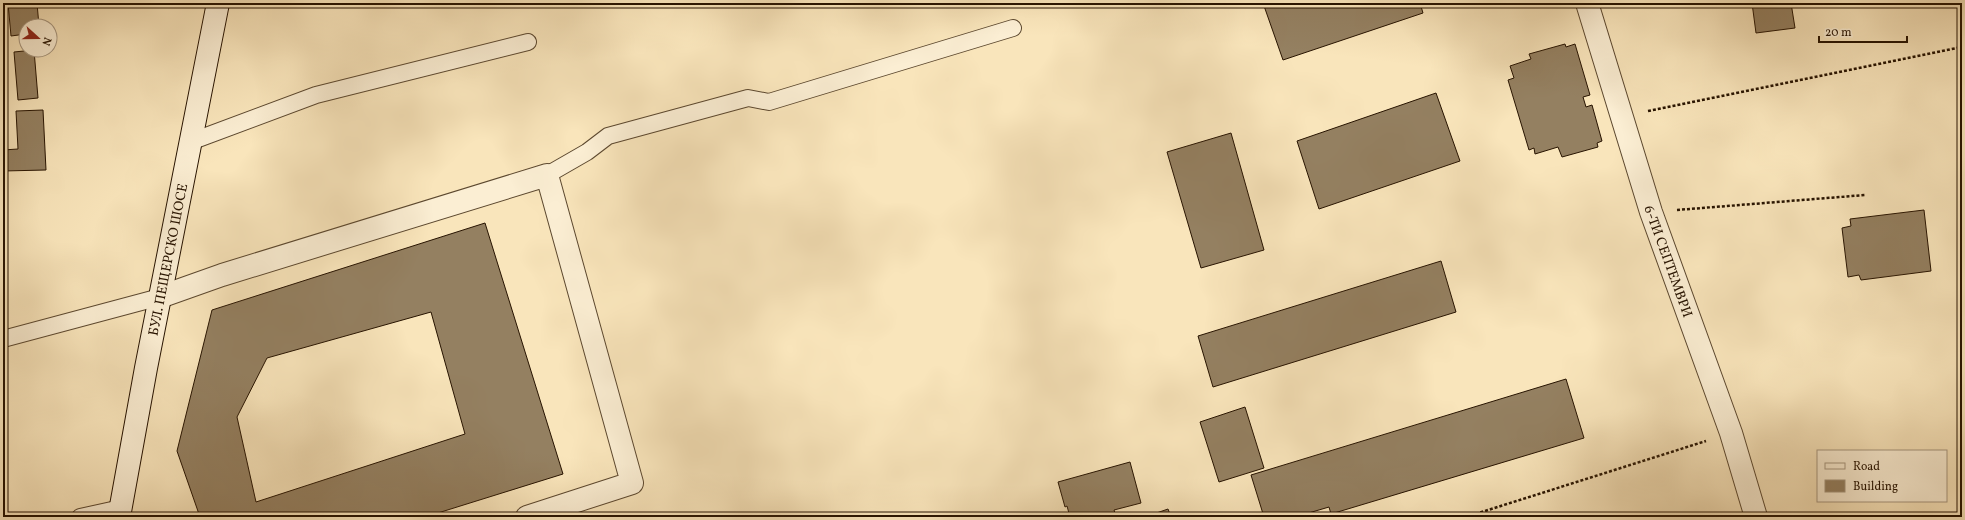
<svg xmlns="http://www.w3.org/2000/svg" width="1965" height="520" font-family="Vollkorn,serif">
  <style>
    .building { fill: #948061; stroke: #271300; fill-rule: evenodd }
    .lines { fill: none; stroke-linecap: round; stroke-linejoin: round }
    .service-casing { stroke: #5c482f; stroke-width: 18 }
    .minor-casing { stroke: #5c482f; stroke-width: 24 }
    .tertiary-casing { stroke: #5c482f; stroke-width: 24 }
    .secondary-casing { stroke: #271300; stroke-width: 24 }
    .path { stroke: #271300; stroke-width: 2.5; stroke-dasharray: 3 2; stroke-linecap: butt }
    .service { stroke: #fbeed3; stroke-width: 16 }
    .minor { stroke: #fbeed3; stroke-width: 22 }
    .tertiary { stroke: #fbeed3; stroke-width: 22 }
    .secondary { stroke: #fbeed3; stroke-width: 22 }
    .labels { text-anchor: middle; stroke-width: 3.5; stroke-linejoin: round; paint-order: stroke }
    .street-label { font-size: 14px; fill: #271300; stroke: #fbeed3 }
  </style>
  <rect width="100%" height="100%" fill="#f9e5bb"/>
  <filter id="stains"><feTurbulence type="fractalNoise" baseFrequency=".005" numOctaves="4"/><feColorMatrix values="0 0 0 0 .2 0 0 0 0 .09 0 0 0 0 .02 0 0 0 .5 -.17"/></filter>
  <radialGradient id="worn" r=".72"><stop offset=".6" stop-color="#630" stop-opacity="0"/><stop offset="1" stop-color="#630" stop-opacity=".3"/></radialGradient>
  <path class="building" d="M8,3H37L39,26H26V34L11,36Z
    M1263,3H1420L1423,13L1283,60Z
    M1752,3H1791L1795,28L1756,33Z
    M1565,44L1566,47L1575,44L1590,95L1583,97L1586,107L1592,105L1602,141L1597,143L1598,147L1562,157L1558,147L1535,154L1534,148L1529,150L1508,80L1514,78L1510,66L1531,59L1529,54Z
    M34,50L38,98L18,100L14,52Z
    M1436,93L1460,161L1319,209L1297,141Z
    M43,110L46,170L3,171V150L18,149L16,111Z
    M1231,133L1264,250L1201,268L1167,152Z
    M1924,210L1931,271L1861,280L1859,275L1848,277L1842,228L1851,226L1850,219Z
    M485,223L563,474L425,517H200L177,451L212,310ZM431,312L465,434L256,502L237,417L267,358Z
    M1441,261L1456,312L1213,387L1198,336Z
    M1566,379L1584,438L1331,514L1329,507L1295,517H1264L1251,475Z
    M1245,407L1264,468L1219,482L1200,422Z
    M1130,462L1141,503L1114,510L1115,513L1105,516L1106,517H1070L1067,506L1065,507L1058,482Z
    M1168,509L1171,517H1145Z"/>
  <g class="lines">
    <g class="service-casing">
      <path id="service" d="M190,142L316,95L528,42
        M547,175L587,152L608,136L748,98L769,102L1013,28
        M3,339L160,297
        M80,517L121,508"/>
    </g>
    <g class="minor-casing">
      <path id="minor" d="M160,297L222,275L547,175L632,483L527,517"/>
    </g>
    <g class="tertiary-casing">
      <g id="tertiary">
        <path id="s1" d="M1587,3L1651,212L1731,433L1756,517"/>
      </g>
    </g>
    <g class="secondary-casing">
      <g id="secondary">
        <path id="s2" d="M119,517L146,368L218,3"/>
      </g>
    </g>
    <path class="path" d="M1648,111L1962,47
      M1677,210L1865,195
      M1466,517L1706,441"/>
    <use href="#service" class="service"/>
    <use href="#minor" class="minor"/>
    <use href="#tertiary" class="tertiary"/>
    <use href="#secondary" class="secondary"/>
  </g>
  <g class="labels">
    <g class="street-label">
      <text dy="5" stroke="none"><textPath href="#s2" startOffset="262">БУЛ. ПЕЩЕРСКО ШОСЕ</textPath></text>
      <text dy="5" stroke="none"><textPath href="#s1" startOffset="271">6-ТИ СЕПТЕМВРИ</textPath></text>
    </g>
  </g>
  <rect width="1965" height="520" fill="none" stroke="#f9e5bb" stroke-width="16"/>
  <rect x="4" y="4" width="1957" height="512" fill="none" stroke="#271300" stroke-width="2"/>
  <rect x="8" y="8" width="1949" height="504" fill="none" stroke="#271300"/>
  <rect x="1817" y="450" width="130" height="52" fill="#fbeed3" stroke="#a6967f"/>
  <rect x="1825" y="463" width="20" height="6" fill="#fbeed3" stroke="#a6967f"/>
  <text x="1853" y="470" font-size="12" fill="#271300">Road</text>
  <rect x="1825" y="480" width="20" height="12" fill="#948061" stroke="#a6967f"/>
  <text x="1853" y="490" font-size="12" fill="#271300">Building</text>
  <g transform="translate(38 38) rotate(111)"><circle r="19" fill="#fbeed3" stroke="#a6967f"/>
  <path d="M0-3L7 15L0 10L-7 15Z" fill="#8f2418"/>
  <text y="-6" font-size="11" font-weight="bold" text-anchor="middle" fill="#271300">N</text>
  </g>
  <path d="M1819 36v6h88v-6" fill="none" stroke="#271300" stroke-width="2"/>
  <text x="1825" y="36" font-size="12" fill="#271300" stroke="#fbeed3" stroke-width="3" paint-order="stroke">20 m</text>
  <rect width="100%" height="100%" filter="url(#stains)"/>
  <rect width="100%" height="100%" fill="url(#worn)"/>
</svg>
